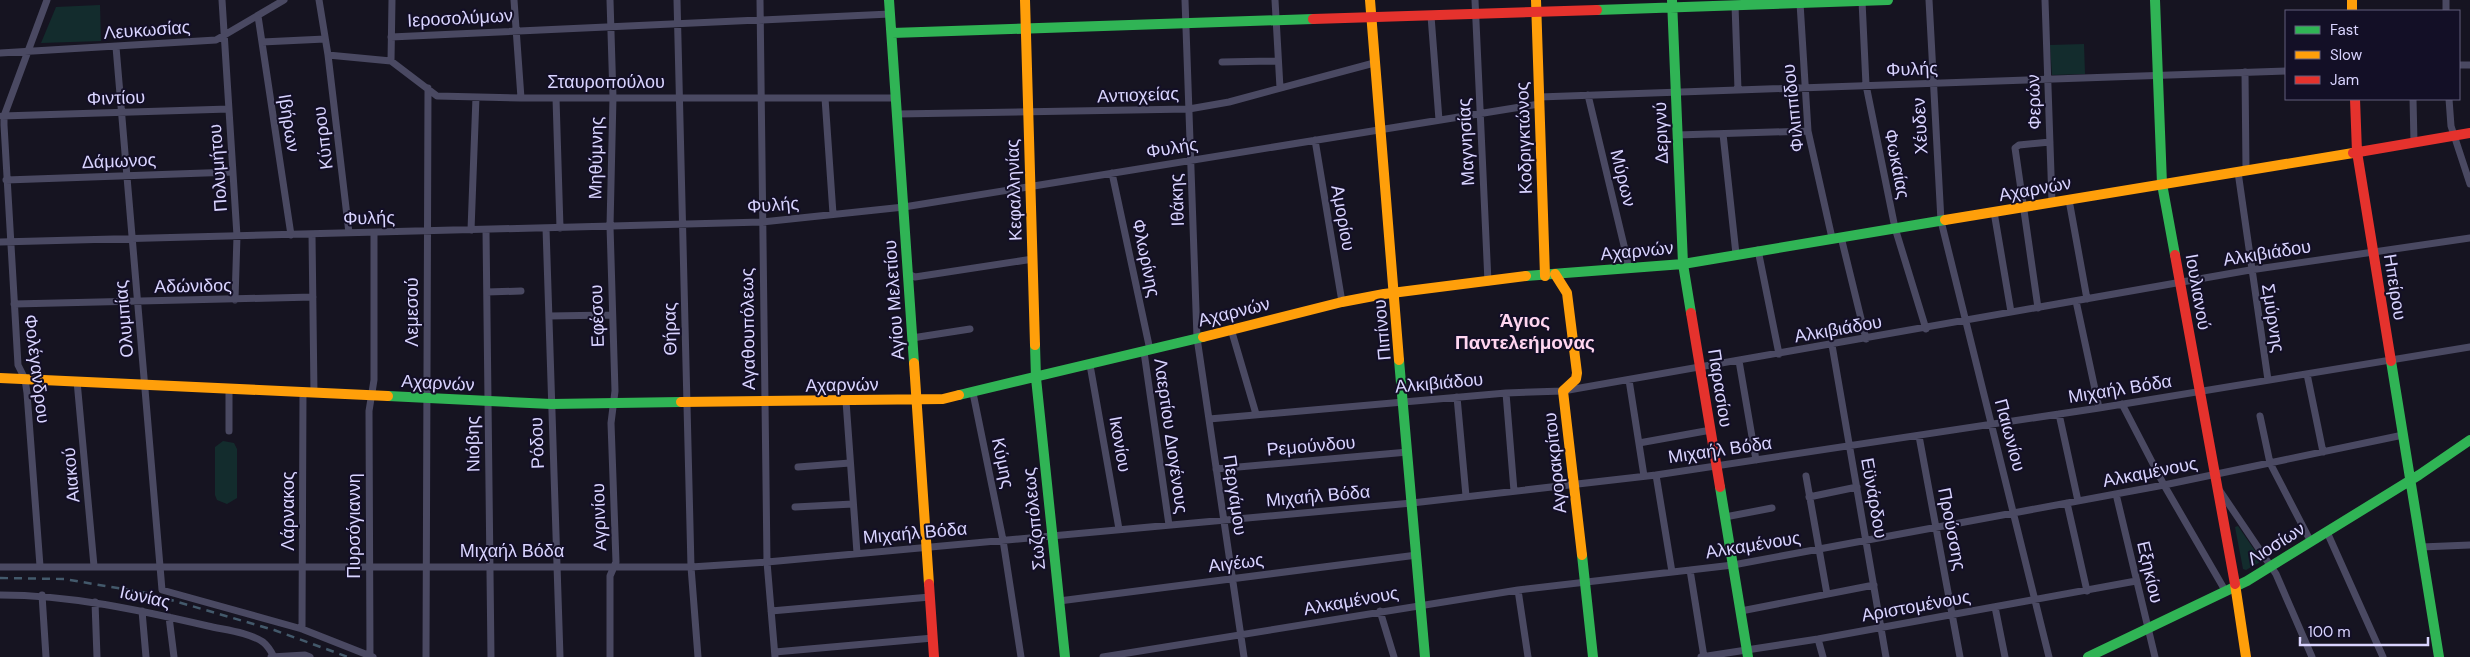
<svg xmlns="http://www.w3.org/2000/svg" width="2470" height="657" font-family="'DM Sans',sans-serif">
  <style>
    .green { fill: #132c2d }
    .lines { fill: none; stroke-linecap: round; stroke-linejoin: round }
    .street { stroke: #4a4962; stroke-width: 7 }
    .fast { stroke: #30b455; stroke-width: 10 }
    .slow { stroke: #ff9f0a; stroke-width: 10 }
    .jam { stroke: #e5322d; stroke-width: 10 }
    .rail { stroke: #43596b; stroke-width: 2.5; stroke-dasharray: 8 6; stroke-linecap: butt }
    .labels { text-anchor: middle; stroke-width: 4; stroke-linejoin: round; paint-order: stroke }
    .street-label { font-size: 18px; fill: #d9d4ff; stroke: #130f26 }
    .neighbourhood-label { font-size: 19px; font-weight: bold; fill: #ffd6f0; stroke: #130f26 }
  </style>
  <rect width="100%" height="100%" fill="#161421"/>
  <path class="green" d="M100,5L101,41L41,43L56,7Z
    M2084,44L2085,74L2052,75L2050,45Z
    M223,441L234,443L237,449V498L227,504L217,500L215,495V447Z
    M2238,526L2262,561L2246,570L2243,569L2235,527Z"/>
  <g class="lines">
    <path class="street" d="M222,0L237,236L235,300
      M319,0L328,55L349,233
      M514,0L521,98
      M677,0L691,567L698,657
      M760,0L767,562L775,657
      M1185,0L1197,338L1244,657
      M1275,0L1280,88
      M1475,0L1488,282
      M1929,0L1941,221L2049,657
      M2045,0L2052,202
      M2446,0V11
      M1862,1L1866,85L1895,228L1926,329
      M1800,3L1808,131L1832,238
      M1735,5L1738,90
      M258,16L291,235
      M1431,16L1439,120
      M391,37L890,14
      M262,42L325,39
      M116,47L162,590L302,629L373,657
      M0,53L216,40L284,0
      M328,55L391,61L437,96L521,98H896
      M391,61L392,0
      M1222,62L1278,61
      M2459,65H2470
      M2245,72L2246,170
      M1588,95L1627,258L1628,269
      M1539,97L2286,71
      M556,98L560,228
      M825,98L833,214
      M2413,99L2414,142
      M2449,99L2451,126L2470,184
      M897,114L1189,109L1229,102L1374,63
      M2,116L229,109
      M1723,134L1736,254
      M1677,135L1808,131
      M1315,140L1342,302
      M2238,172L2268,380
      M1112,173L1150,350
      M6,180L233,172
      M2069,200L2087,299
      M1994,212L2011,312
      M546,228L560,657
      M471,230L476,97
      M486,230L491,657
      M312,234L314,393
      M1841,237L1866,339
      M0,242L762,222L904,207L1539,104
      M1758,250L1779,354
      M908,274L915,277L1033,259
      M487,292L521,291
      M2076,301L2099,408
      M14,304L313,297
      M2038,308L2015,148L2019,145L2050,142
      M549,316L611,315
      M1231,329L1256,414
      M912,338L970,329
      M1832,345L1886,657
      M1144,352L1169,525
      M1739,361L1756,460
      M1090,365L1119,529
      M2307,374L2323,452
      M1629,380L1644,476
      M77,381L94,566
      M973,393L1003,540L1021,657
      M1506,393L1514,491
      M1457,397L1466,496
      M846,401L857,553
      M2122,404L2164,485L2226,592
      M2059,414L2078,501
      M2260,416L2270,463L2311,542
      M1209,419L1506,393L1563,391L2250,270L2470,238
      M229,431V389
      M1919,436L1960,657
      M1639,443L1711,430
      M798,467L850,463
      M1216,469L1408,452
      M1656,475L1672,572
      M1806,476L1827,594
      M2220,491L2276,574L2312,657
      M2116,494L2155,657
      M1809,497L1857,487
      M2067,503L2087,591
      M795,507L853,504
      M1725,517L1772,508
      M2327,532L2383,657
      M2421,547L2470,545
      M40,566L27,393L25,379L18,365L4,125V116L47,0
      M0,567H691L767,562L1412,503L1656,475L2099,408L2470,347
      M1690,570L1704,657
      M1518,590L1528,657
      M0,595C71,595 139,610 208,626C225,630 248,632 263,642C268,646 271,651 274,657
      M42,595L46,657
      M1059,601L1417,555
      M95,602L97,657
      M1995,607L2005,657
      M142,611L146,657
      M771,611L930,597
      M1380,611L1394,657
      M1741,611L1874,585
      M169,617L174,657
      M302,629L303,392
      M1818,639L1823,657
      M775,652L933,638
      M370,656L369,411L374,380V233
      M271,657L305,655L310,657
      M426,657L428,88
      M610,657V576L616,562L611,423L615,391L610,226L613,97L610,0
      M1103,657L1518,590L1733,565L2164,485L2403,435
      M1701,657L1818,639L2136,581"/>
    <path class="fast" d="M889,0L914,363
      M1672,0L1683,264L1691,313
      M2155,0L2162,184L2175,255
      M1597,10L1888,0
      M892,33L1313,19
      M1526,276L1683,264L1945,220
      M1035,345L1036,378L1065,657
      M1399,360L1425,657
      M2391,361L2439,657
      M959,395L1203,337
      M388,396L551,404L681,402
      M1720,487L1748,657
      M1582,555L1593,657
      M2088,657L2247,581L2419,475L2470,440"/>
    <path class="slow" d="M1025,0L1035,345
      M1370,0L1399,360
      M1536,0L1545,276
      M2352,0V11
      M1945,220L2353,153
      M1555,274L1567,293L1577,373L1576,379L1563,391L1582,555
      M1203,337L1342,302L1384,294L1526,276
      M914,363L929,584
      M0,378L388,396
      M681,402L943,399L959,395
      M2235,584L2246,657"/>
    <path class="jam" d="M1313,19L1597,10
      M2355,99L2357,152L2391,361
      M2353,153L2470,133
      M2175,255L2235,584
      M1691,313L1720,487
      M929,584L934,657"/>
    <path class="rail" d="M0,578L64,579L147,593L274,630L348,657"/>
  </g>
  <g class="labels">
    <g class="street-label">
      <text transform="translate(460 18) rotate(-3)" y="6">Ιεροσολύμων</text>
      <text transform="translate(147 30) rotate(-4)" y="6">Λευκωσίας</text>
      <text transform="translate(1912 69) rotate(-2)" y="6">Φυλής</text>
      <text x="606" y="88">Σταυροπούλου</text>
      <text transform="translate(1138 95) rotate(-2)" y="6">Αντιοχείας</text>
      <text transform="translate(116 98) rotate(-2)" y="6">Φιντίου</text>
      <text transform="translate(2034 102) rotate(-92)" y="6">Φερών</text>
      <text transform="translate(1793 108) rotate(-96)" y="6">Φιλιππίδου</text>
      <text transform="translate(289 123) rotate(81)" y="6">Ιβήρων</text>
      <text transform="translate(1920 126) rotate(-93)" y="6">Χέυδεν</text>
      <text transform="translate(1661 133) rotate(-92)" y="6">Δεριγνύ</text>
      <text transform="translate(323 138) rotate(-97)" y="6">Κύπρου</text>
      <text transform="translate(1524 138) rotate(-92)" y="6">Κοδριγκτώνος</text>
      <text transform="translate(1466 142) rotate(-93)" y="6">Μαγνησίας</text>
      <text transform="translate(1172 148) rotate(-9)" y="6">Φυλής</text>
      <text transform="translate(596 158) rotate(-89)" y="6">Μηθύμνης</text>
      <text transform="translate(119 161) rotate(-2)" y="6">Δάμωνος</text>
      <text transform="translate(1897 164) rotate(79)" y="6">Φωκαίας</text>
      <text transform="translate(218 168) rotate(-94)" y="6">Πολυμήτου</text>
      <text transform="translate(1623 178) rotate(76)" y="6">Μύρων</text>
      <text transform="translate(2035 189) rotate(-10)" y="6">Αχαρνών</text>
      <text transform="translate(1014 190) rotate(-92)" y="6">Κεφαλληνίας</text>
      <text transform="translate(1177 200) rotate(-92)" y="6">Ιθάκης</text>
      <text transform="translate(773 205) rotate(-4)" y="6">Φυλής</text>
      <text transform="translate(369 218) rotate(-1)" y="6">Φυλής</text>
      <text transform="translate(1343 218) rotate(80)" y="6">Αμορίου</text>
      <text transform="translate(1637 251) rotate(-5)" y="6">Αχαρνών</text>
      <text transform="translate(2267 253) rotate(-9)" y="6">Αλκιβιάδου</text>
      <text transform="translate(1146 258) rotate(78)" y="6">Φλωρίνης</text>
      <text transform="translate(193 286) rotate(-1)" y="6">Αδώνιδος</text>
      <text transform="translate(2395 287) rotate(81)" y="6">Ηπείρου</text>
      <text transform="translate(2198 292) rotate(80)" y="6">Ιουλιανού</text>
      <text transform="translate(894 300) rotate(-94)" y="6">Αγίου Μελετίου</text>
      <text transform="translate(412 312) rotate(-90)" y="6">Λεμεσού</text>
      <text transform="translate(1234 312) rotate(-14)" y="6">Αχαρνών</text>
      <text transform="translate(597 316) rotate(-92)" y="6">Εφέσου</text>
      <text transform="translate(2273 318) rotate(81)" y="6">Σμύρνης</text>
      <text transform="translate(124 319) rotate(-95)" y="6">Ολυμπίας</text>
      <text transform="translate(670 329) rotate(-91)" y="6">Θήρας</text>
      <text transform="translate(748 329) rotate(-91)" y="6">Αγαθουπόλεως</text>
      <text transform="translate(1838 329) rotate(-10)" y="6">Αλκιβιάδου</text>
      <text transform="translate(1382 330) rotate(-95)" y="6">Πιπίνου</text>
      <text transform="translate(37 369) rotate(83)" y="6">Φολέγανδρου</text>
      <text transform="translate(438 383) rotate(3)" y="6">Αχαρνών</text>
      <text transform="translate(1439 383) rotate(-5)" y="6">Αλκιβιάδου</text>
      <text transform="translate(842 385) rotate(-1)" y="6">Αχαρνών</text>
      <text transform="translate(1720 388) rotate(81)" y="6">Παρασίου</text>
      <text transform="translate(2120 389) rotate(-9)" y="6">Μιχαήλ Βόδα</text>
      <text transform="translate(2010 435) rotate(75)" y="6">Παιωνίου</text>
      <text transform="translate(1171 436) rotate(82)" y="6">Λαερτίου Διογένους</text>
      <text transform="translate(537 443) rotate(-92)" y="6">Ρόδου</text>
      <text transform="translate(473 444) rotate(-91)" y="6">Νιόβης</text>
      <text transform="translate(1120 444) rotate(80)" y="6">Ικονίου</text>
      <text transform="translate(1311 446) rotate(-5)" y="6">Ρεμούνδου</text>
      <text transform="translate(1720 450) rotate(-8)" y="6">Μιχαήλ Βόδα</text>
      <text transform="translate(1003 463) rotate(78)" y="6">Κύμης</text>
      <text transform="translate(1555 463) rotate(-96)" y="6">Αγορακρίτου</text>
      <text transform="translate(2150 472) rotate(-11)" y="6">Αλκαμένους</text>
      <text transform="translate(71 475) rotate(-95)" y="6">Αιακού</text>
      <text transform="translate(1235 495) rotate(82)" y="6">Περγάμου</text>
      <text transform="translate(1318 496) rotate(-5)" y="6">Μιχαήλ Βόδα</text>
      <text transform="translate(1874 498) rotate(80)" y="6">Εϋνάρδου</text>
      <text transform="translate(288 511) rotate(-90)" y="6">Λάρνακος</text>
      <text transform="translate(599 517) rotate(-92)" y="6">Αγρινίου</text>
      <text transform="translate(1034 519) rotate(-96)" y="6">Σωζοπόλεως</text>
      <text transform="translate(354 526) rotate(-90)" y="6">Πυρσόγιαννη</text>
      <text transform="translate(1952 529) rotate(79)" y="6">Προύσσης</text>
      <text transform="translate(915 533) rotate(-5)" y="6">Μιχαήλ Βόδα</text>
      <text transform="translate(2276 544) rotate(-32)" y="6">Λιοσίων</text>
      <text transform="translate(1753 545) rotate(-9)" y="6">Αλκαμένους</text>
      <text x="512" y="557">Μιχαήλ Βόδα</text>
      <text transform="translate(1236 563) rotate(-7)" y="6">Αιγέως</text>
      <text transform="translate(2150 572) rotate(77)" y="6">Εξηκίου</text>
      <text transform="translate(145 597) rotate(12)" y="6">Ιωνίας</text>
      <text transform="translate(1351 601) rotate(-10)" y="6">Αλκαμένους</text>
      <text transform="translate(1916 606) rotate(-10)" y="6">Αριστομένους</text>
    </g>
    <g class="neighbourhood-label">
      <text x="1525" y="327">Άγιος<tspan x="1525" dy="22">Παντελεήμονας</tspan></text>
    </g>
  </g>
  <rect x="2285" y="10" width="175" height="90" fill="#130f26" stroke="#625e7d"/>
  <rect x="2295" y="26" width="25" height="8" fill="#30b455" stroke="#625e7d"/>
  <text x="2330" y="35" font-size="15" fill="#d9d4ff">Fast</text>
  <rect x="2295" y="51" width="25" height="8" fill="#ff9f0a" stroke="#625e7d"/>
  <text x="2330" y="60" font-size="15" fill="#d9d4ff">Slow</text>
  <rect x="2295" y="76" width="25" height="8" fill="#e5322d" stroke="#625e7d"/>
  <text x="2330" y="85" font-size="15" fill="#d9d4ff">Jam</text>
  <path d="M2300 637v8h128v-8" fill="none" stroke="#d9d4ff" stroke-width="2.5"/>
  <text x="2308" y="637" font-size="15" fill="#d9d4ff" stroke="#130f26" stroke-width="4" paint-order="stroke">100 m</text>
</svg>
